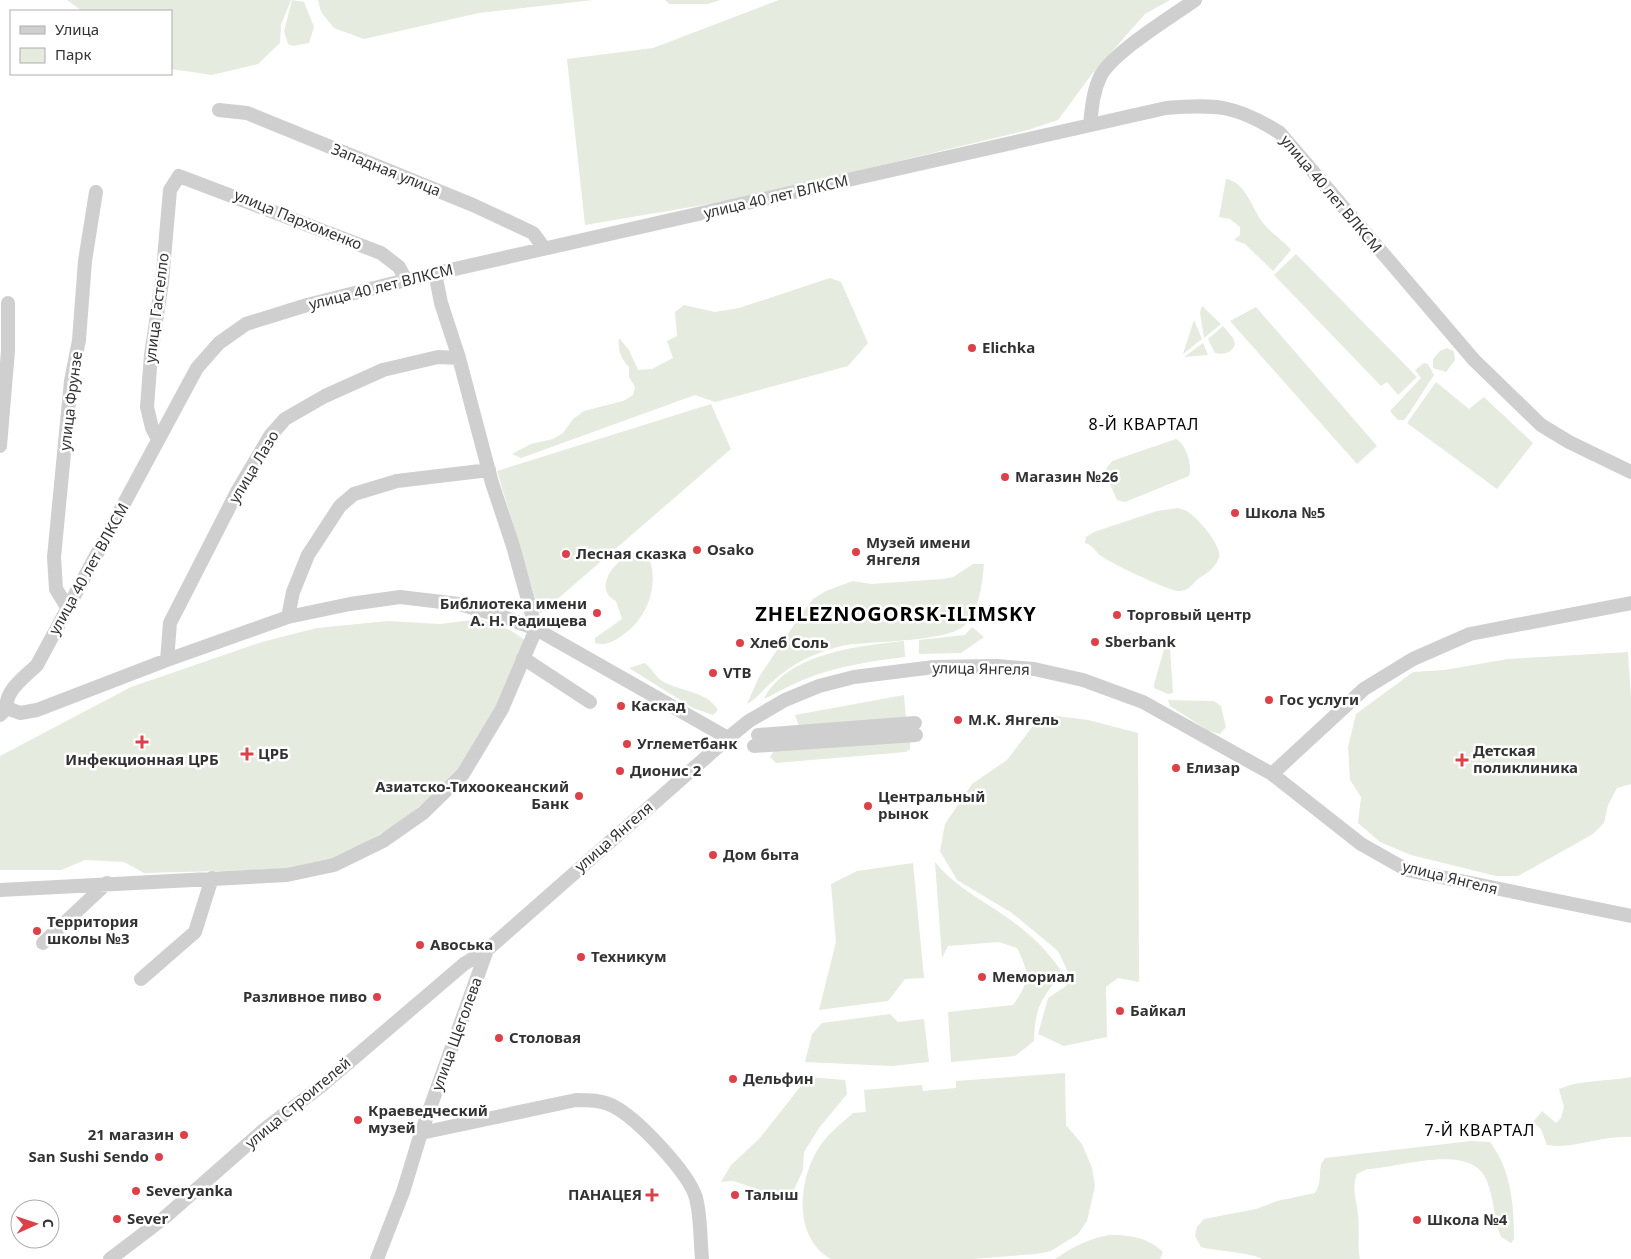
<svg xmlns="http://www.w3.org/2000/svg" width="1631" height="1259" font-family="'Noto Sans',sans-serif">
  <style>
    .green { fill: #e5ebdf }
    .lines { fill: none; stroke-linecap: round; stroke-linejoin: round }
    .minor { stroke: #cfcfcf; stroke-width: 14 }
    .poi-dot { fill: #dc414a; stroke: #fff; stroke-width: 2 }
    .labels { text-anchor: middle; stroke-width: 5; stroke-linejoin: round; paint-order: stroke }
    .street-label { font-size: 15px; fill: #323232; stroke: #fff }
    .poi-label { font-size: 15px; font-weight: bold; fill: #323232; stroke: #fff; text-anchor: start }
    .neighbourhood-label { font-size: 16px; letter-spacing: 1px; fill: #000; stroke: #fff }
    .district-label { font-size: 20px; font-weight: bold; letter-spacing: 1px; fill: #000; stroke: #fff }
  </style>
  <rect width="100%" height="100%" fill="#fff"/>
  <path class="green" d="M67,0H291L281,25L280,43L258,64L212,75L171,69V11H82Z
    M292,0L304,2L314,27L309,43L293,46L288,44L284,31Z
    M318,0H593L479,13L364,39L334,28L321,12Z
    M665,0H720L708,4H669Z
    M779,0H1170L1145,14L1092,74L1058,120L1028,130L744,198L585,225L567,59L653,48Z
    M1226,179C1246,182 1252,209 1263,223C1271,233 1283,240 1291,250L1273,271L1245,244L1234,240L1240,235V227L1230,219L1219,217Z
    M1296,254L1417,377L1398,395L1387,382L1381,386L1274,275Z
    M830,278L841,282L868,343L848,366L715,402L695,395L521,458L512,454L531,444L553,439L563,433L573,419L584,411L623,401L633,395L635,387L629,377V367C620,357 618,351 619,338L629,350L638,370L652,369L673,358L667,341L677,336L675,312L684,305L715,312L739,308Z
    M1202,306L1221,324L1204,338L1200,313Z
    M1256,307L1377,446L1357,464L1230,321Z
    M1194,320L1202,339L1183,354Z
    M1223,326L1233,338L1235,344C1232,353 1224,355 1215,353L1208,339Z
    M1203,343L1208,355L1184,357Z
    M1447,348L1454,351L1455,360L1446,372L1433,368V359L1440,351Z
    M1424,363L1428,364L1434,375L1408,415L1404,420H1398L1390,411L1421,378L1415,370Z
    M1436,382L1469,409L1484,397L1533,443L1497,489L1407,423Z
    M711,404L731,449L540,614L497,471Z
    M1176,439C1186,444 1193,466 1189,476L1125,502L1117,500L1106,475V469L1112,461Z
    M1178,508C1181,509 1186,510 1188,512C1198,518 1223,547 1219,558C1214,570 1206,573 1198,579C1191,585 1189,591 1179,591C1171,592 1108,562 1100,555C1094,550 1093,545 1085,543L1086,537L1094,532L1157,511Z
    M646,552C662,581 648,620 620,637C612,642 605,646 595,643V638L622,619L616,601C592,590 615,558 634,553C637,552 642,552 646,552Z
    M973,564H984C982,584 980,609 965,625C949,642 873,641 846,645C836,647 824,651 814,655C799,661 784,671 772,682C762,690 759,697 747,704L759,677L800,616L813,599L826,591L853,581L871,584L942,579L953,577Z
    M480,619L510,630L528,642L488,722L455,775L404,820L340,857L290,869L144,873L124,862L85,860L61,870H0V756L131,687L262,642L317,628L388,621L440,624Z
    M972,627L984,637L961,653L919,654V640L965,635Z
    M904,641L905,657C874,661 843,665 813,676C796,682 780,691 764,699C787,653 858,646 904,641Z
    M1165,646L1170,648L1173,693L1168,694L1154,688V684Z
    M1628,652L1631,697V784L1617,788L1608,805L1604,823L1593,834L1518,876H1496L1411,855L1380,842L1358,823L1361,797L1350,780L1348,747L1356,714L1413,672L1444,670L1508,659Z
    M645,663C651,668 656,677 662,681C680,692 706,690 718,710L713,715L693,708L629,668Z
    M904,695L906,718L799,727L795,715Z
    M1168,700L1214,701L1221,706L1226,727L1220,734L1209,731L1170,706Z
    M1042,714L1088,720L1138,733L1139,982L1118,978L1106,987L1107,1037L1064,1046L1038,1034L1048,998L1066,986L1070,976L1058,951L1012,913L957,880L940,851L945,824L972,784L1007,760Z
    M910,740V749L906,752L776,763L770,757L774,751Z
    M935,862C958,891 992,904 1021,928C1038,941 1051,956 1063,973C1041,998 1035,1007 1034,1041L1015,1056L951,1062L948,1012L1013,1005C1030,981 1030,974 1017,948L999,942L948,946L942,958Z
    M913,863L924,978L905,979L888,1001L819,1010L836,942L831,884L857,871Z
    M890,1014L898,1022L924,1019L929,1062L892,1066L805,1062L812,1034L822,1023Z
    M1065,1073L1066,1125L1082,1144L1092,1168L1095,1186L1087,1221L1078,1234L1051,1251L1036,1254L972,1259H831C793,1238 798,1181 818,1149C826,1135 841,1124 853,1113L866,1112L864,1090L922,1085L923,1091L956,1088V1081Z
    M808,1077L845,1080L847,1094L819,1128L804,1152L803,1170L793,1192L778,1196L733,1181L721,1182L731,1165L759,1139Z
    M1631,1077V1137C1601,1135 1573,1150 1547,1145L1541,1129L1533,1122L1542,1111L1556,1123L1561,1118L1564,1107L1559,1089C1582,1079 1607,1082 1631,1077Z
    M1471,1141L1490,1142C1511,1170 1514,1204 1514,1239L1511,1243L1501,1237C1494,1219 1494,1199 1487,1181C1472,1141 1399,1168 1367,1169L1357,1174C1351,1190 1357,1200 1358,1216C1360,1230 1357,1245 1360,1259H1262C1254,1253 1215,1251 1201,1247L1195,1236L1197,1227L1204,1219L1256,1209L1277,1201L1315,1193C1324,1180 1316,1168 1325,1158Z
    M1109,1235C1130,1235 1147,1237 1163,1252L1160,1259H1055C1071,1248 1090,1238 1109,1235Z"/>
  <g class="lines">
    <path class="minor" d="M219,110L247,113L473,205L533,233L544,248
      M1090,124C1092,107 1093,91 1101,75C1115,51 1171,17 1195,0
      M158,439L152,428L147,407L151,355L162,282L170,190L179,176L381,253L399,267L406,280
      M0,446L8,351V303
      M67,607L56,589L54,557L71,381L79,340L85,261L96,192
      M288,617L293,592L308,555L340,506L354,494L397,481L489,470
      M523,658L590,702
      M167,660L170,623L238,490L270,436L285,419L325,396L383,370L438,357L459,358
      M7,708L20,713L37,710L167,660L288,617L350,604L400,597L459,604L501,616L536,629L728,738
      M0,715L7,708C4,691 26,676 37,665L197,368L219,343L246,324L307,305L406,280L1166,108C1217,104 1236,105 1280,133L1474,360L1541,425L1569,442L1631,472
      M758,735L915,723
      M754,746L916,735
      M1272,774L1364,689L1413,659L1470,634L1631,603
      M0,890L287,875L334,865L383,841L423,813L463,774L502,709L536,629L513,546L492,483L459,358L441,303L435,273
      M43,943L107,883
      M141,979L195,932L212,878
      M421,1133L576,1100C588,1100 602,1100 613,1106C637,1118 689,1173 696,1198C701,1217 700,1239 702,1259
      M110,1259L164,1218L266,1128L320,1087L464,964L487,950L728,738L749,721L785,700L819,686L854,677L934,667L997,666L1034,669L1083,680L1143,702L1272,774L1361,844L1407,870L1631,916
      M377,1259L403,1192L421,1133L487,950"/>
  </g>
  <g class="poi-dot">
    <circle cx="972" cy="348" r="5"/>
    <circle cx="1005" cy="477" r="5"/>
    <circle cx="1235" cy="513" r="5"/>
    <circle cx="697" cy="550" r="5"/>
    <circle cx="856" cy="552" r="5"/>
    <circle cx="566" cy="554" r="5"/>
    <circle cx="597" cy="613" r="5"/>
    <circle cx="1117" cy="615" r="5"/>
    <circle cx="1095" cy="642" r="5"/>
    <circle cx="740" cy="643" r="5"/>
    <circle cx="713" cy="673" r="5"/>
    <circle cx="1269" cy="700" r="5"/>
    <circle cx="621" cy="706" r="5"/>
    <circle cx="958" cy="720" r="5"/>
    <path d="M139.5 734.5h5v5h5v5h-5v5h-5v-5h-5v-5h5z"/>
    <circle cx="627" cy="744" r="5"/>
    <path d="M244.5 746.5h5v5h5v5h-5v5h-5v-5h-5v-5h5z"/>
    <path d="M1459.5 752.5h5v5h5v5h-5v5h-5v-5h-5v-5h5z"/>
    <circle cx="1176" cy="768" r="5"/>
    <circle cx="620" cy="771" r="5"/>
    <circle cx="579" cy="796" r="5"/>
    <circle cx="868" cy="806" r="5"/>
    <circle cx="713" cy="855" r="5"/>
    <circle cx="37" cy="931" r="5"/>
    <circle cx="420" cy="945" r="5"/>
    <circle cx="581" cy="957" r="5"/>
    <circle cx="982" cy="977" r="5"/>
    <circle cx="377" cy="997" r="5"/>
    <circle cx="1120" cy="1011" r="5"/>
    <circle cx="499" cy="1038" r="5"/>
    <circle cx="733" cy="1079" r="5"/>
    <circle cx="358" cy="1120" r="5"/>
    <circle cx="184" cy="1135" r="5"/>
    <circle cx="159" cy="1157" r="5"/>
    <circle cx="136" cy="1191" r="5"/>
    <path d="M649.5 1187.5h5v5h5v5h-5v5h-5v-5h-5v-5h5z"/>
    <circle cx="735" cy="1195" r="5"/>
    <circle cx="117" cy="1219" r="5"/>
    <circle cx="1417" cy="1220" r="5"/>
  </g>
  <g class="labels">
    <g class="street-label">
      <text transform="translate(386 170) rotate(22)" y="5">Западная улица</text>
      <text transform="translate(1331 194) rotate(50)" y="5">улица 40 лет ВЛКСМ</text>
      <text transform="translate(776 197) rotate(-13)" y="5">улица 40 лет ВЛКСМ</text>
      <text transform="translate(298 220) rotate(22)" y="5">улица Пархоменко</text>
      <text transform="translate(381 287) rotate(-14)" y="5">улица 40 лет ВЛКСМ</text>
      <text transform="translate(157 308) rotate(-83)" y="5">улица Гастелло</text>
      <text transform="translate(71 401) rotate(-83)" y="5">улица Фрунзе</text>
      <text transform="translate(254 467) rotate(-59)" y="5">улица Лазо</text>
      <text transform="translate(89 569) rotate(-61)" y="5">улица 40 лет ВЛКСМ</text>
      <text transform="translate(981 669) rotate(1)" y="5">улица Янгеля</text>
      <text transform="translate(614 837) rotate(-41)" y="5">улица Янгеля</text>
      <text transform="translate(1450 878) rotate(14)" y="5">улица Янгеля</text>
      <text transform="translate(457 1034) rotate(-70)" y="5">улица Щеголева</text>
      <text transform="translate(298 1103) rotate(-40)" y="5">улица Строителей</text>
    </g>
    <g class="poi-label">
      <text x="982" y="353">Elichka</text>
      <text x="1015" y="482">Магазин №26</text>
      <text x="1245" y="518">Школа №5</text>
      <text x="866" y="548">Музей имени<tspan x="866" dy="17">Янгеля</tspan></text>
      <text x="707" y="555">Osako</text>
      <text x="576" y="559">Лесная сказка</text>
      <text x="587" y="609" text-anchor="end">Библиотека имени<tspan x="587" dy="17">А. Н. Радищева</tspan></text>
      <text x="1127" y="620">Торговый центр</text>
      <text x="1105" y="647">Sberbank</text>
      <text x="750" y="648">Хлеб Соль</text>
      <text x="723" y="678">VTB</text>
      <text x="1279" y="705">Гос услуги</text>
      <text x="631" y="711">Каскад</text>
      <text x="968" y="725">М.К. Янгель</text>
      <text x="637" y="749">Углеметбанк</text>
      <text x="1473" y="756">Детская<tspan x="1473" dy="17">поликлиника</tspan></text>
      <text x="258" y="759">ЦРБ</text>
      <text x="142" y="765" text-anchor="middle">Инфекционная ЦРБ</text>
      <text x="1186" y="773">Елизар</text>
      <text x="630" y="776">Дионис 2</text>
      <text x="569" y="792" text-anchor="end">Азиатско-Тихоокеанский<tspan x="569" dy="17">Банк</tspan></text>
      <text x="878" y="802">Центральный<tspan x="878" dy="17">рынок</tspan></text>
      <text x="723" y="860">Дом быта</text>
      <text x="47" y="927">Территория<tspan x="47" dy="17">школы №3</tspan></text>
      <text x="430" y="950">Авоська</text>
      <text x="591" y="962">Техникум</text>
      <text x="992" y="982">Мемориал</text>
      <text x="367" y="1002" text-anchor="end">Разливное пиво</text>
      <text x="1130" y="1016">Байкал</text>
      <text x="509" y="1043">Столовая</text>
      <text x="743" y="1084">Дельфин</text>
      <text x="368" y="1116">Краеведческий<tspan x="368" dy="17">музей</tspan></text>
      <text x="174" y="1140" text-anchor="end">21 магазин</text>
      <text x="149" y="1162" text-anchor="end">San Sushi Sendo</text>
      <text x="146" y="1196">Severyanka</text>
      <text x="642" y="1200" text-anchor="end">ПАНАЦЕЯ</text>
      <text x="745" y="1200">Талыш</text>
      <text x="127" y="1224">Sever</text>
      <text x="1427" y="1225">Школа №4</text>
    </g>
    <g class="neighbourhood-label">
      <text x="1144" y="430">8-Й КВАРТАЛ</text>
      <text x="1480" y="1136">7-Й КВАРТАЛ</text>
    </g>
    <g class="district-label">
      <text x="896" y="621">ZHELEZNOGORSK-ILIMSKY</text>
    </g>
  </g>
  <rect x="10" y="10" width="162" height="65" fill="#ffffff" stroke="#adadad"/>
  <rect x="20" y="26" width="25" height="8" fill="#cfcfcf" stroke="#adadad"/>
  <text x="55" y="35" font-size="15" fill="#323232">Улица</text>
  <rect x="20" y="48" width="25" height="15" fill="#e5ebdf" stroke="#adadad"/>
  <text x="55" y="60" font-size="15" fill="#323232">Парк</text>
  <g transform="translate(35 1224) rotate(87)"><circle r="24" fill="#ffffff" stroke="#adadad"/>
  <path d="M0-4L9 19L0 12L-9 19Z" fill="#dc414a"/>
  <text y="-8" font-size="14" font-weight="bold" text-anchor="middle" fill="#323232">С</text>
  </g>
</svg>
